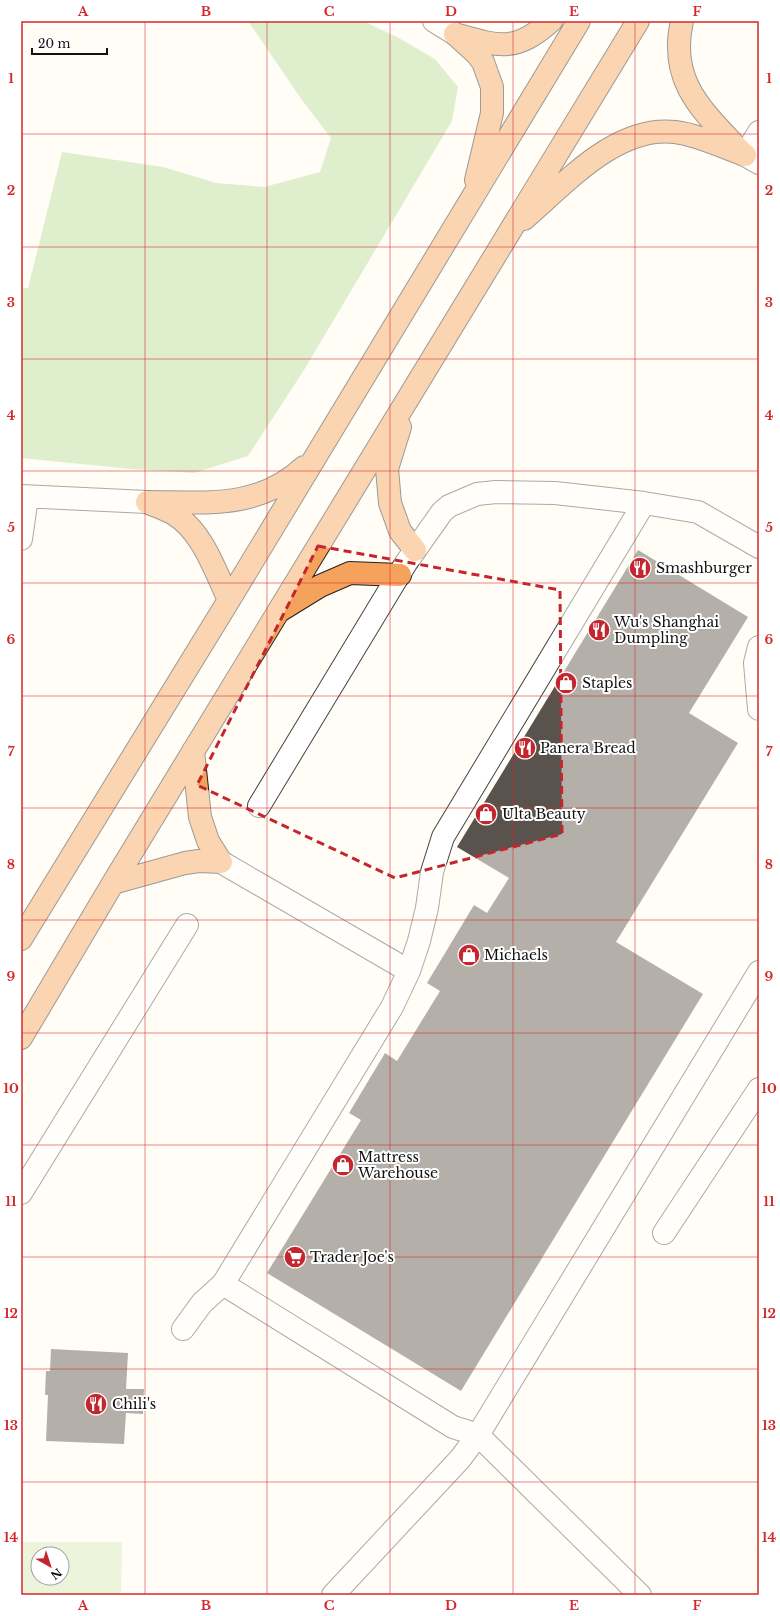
<svg xmlns="http://www.w3.org/2000/svg" width="780" height="1616" font-family="'Libre Baskerville',serif">
  <style>
    .green { fill: #d5ebbd; fill-rule: evenodd }
    .forest { fill: #b9dc9c }
    .building { fill: #5a524d }
    .lines { fill: none; stroke-linecap: round; stroke-linejoin: round }
    .minor-casing { stroke: #444; stroke-width: 24 }
    .highway-casing { stroke: #222; stroke-width: 24 }
    .minor { stroke: #fff; stroke-width: 22 }
    .highway { stroke: #f5a25d; stroke-width: 22 }
    .marked { fill: none; stroke: #c4262e; stroke-width: 3; stroke-dasharray: 8 5; stroke-linejoin: round }
    .grid { fill: none; stroke: #d62828; stroke-width: 1; stroke-opacity: 0.55 }
    .labels { text-anchor: middle; stroke-width: 4; stroke-linejoin: round; paint-order: stroke }
    .poi-label { font-size: 14px; fill: #111; stroke: #fff; text-anchor: start }
    .neatline { fill: none; stroke: #d62828; stroke-width: 1.5 }
    .grid-label { font-size: 13px; text-anchor: middle; font-weight: bold; fill: #d62828 }
  </style>
  <rect width="100%" height="100%" fill="#fffdf5"/>
  <path class="green" d="M21,1542H122L121,1595H21ZM38,1554H62V1578H38Z"/>
  <path class="forest" d="M248,21H363L397,37L435,59L458,87L452,121L304,370L248,456L194,473L131,469L21,458V288H28L62,152L163,167L216,183L264,187L320,172L331,138L302,100Z"/>
  <path class="building" d="M638,550L748,617L689,713L738,743L616,942L703,994L461,1391L267,1273L361,1120L349,1113L385,1053L397,1061L440,991L427,983L474,905L487,913L509,878L457,847Z
    M51,1349L128,1353L126,1389H144L143,1414L126,1413L124,1444L46,1441L48,1395H45L46,1371H50Z"/>
  <g class="lines">
    <g class="minor-casing">
      <path id="minor" d="M434,21L455,34
        M759,132L745,155L759,163
        M21,496L147,502
        M21,539L27,497
        M759,647L755,663L759,709
        M259,806L406,563L442,512L449,506L477,494L496,492L555,493L644,503L698,512L759,547
        M221,862L409,971
        M21,1193L187,925
        M664,1233L759,1089
        M223,1284L453,1427L478,1435L640,1595
        M183,1329L202,1303L223,1284L392,1007L409,971L419,941L427,908L432,872L443,837L644,503
        M333,1595L460,1459L478,1435L759,972"/>
    </g>
    <g class="highway-casing">
      <path id="highway" d="M682,21C668,82 703,111 741,152
        M455,34L476,53L483,62L492,87V113L476,180
        M458,35C500,47 516,52 551,21
        M524,219C565,184 616,125 675,132C699,135 722,147 745,155
        M400,427L387,469L390,503L400,531L415,550
        M147,502C205,502 257,510 304,467
        M151,504C159,507 167,510 174,514C203,532 215,571 229,600
        M281,610L320,586L350,573L400,575
        M193,751L200,817L208,841L221,862
        M113,883L185,863L199,861L221,862
        M21,939L229,600L579,21
        M21,1038L113,883L638,21"/>
    </g>
    <use href="#minor" class="minor"/>
    <use href="#highway" class="highway"/>
  </g>
  <path d="M0 0H780V1616H0ZM318,546L560,590L562,834L395,878L197,785Z" fill="#fffdf5" fill-opacity=".55" fill-rule="evenodd"/>
  <path class="marked" d="M318,546L560,590L562,834L395,878L197,785Z"/>
  <path class="grid" d="M145,21V1595M267,21V1595M390,21V1595M513,21V1595M635,21V1595M21,134H759M21,247H759M21,359H759M21,471H759M21,583H759M21,696H759M21,808H759M21,920H759M21,1033H759M21,1145H759M21,1257H759M21,1369H759M21,1482H759"/>
  <defs>
    <g id="restaurant-disc" transform="scale(1.15)"><circle r="9.5" fill="#c4262e" stroke="#fff"/><path d="M-5-6h1v4h1v-4h1v4h1v-4h1v5L-1.5 .5V6h-2V.5L-5-1ZM5-6V6H3V1.5H1.5Q1.5-4 5-6Z" fill="#fff"/></g>
    <g id="shop-disc" transform="scale(1.15)"><circle r="9.5" fill="#c4262e" stroke="#fff"/><path d="M-5-2.5h2.3a2.7 3.5 0 0 1 5.4 0H5L5.5 6h-11ZM-1.5-2.5h3a1.5 2.3 0 0 0-3 0Z" fill="#fff"/></g>
    <g id="supermarket-disc" transform="scale(1.15)"><circle r="9.5" fill="#c4262e" stroke="#fff"/><path d="M-6-5.5h2.5l.6 2H6L4.5 2H-2.5L-4.4-4H-6ZM-1.5 3.2a1.3 1.3 0 1 0 .1 0ZM3 3.2a1.3 1.3 0 1 0 .1 0Z" fill="#fff"/></g>
  </defs>
  <g fill-rule="evenodd">
    <use href="#restaurant-disc" x="640" y="568"/>
    <use href="#restaurant-disc" x="599" y="630"/>
    <use href="#shop-disc" x="566" y="683"/>
    <use href="#restaurant-disc" x="525" y="748"/>
    <use href="#shop-disc" x="486" y="814"/>
    <use href="#shop-disc" x="469" y="955"/>
    <use href="#shop-disc" x="343" y="1165"/>
    <use href="#supermarket-disc" x="295" y="1257"/>
    <use href="#restaurant-disc" x="96" y="1404"/>
  </g>
  <g class="labels">
    <g class="poi-label">
      <text x="656" y="573">Smashburger</text>
      <text x="614" y="627">Wu's Shanghai<tspan x="614" dy="16">Dumpling</tspan></text>
      <text x="582" y="688">Staples</text>
      <text x="540" y="753">Panera Bread</text>
      <text x="502" y="819">Ulta Beauty</text>
      <text x="484" y="960">Michaels</text>
      <text x="358" y="1162">Mattress<tspan x="358" dy="16">Warehouse</tspan></text>
      <text x="310" y="1262">Trader Joe's</text>
      <text x="112" y="1409">Chili's</text>
    </g>
  </g>
  <rect width="780" height="1616" fill="none" stroke="#ffffff" stroke-width="44"/>
  <g transform="translate(50 1566) rotate(141)"><circle r="19" fill="#ffffff" stroke="#a0a0a0"/>
  <path d="M0-3L7 15L0 10L-7 15Z" fill="#c4262e"/>
  <text y="-6" font-size="11" font-weight="bold" text-anchor="middle" fill="#111111">N</text>
  </g>
  <path d="M32 48v6h75v-6" fill="none" stroke="#111111" stroke-width="2"/>
  <text x="38" y="48" font-size="12" fill="#111111" stroke="#ffffff" stroke-width="3" paint-order="stroke">20 m</text>
  <rect x="22" y="22" width="736" height="1572" class="neatline"/>
  <g class="grid-label">
    <text x="83" y="16">A</text>
    <text x="206" y="16">B</text>
    <text x="329" y="16">C</text>
    <text x="451" y="16">D</text>
    <text x="574" y="16">E</text>
    <text x="697" y="16">F</text>
    <text x="11" y="83">1</text>
    <text x="769" y="83">1</text>
    <text x="11" y="195">2</text>
    <text x="769" y="195">2</text>
    <text x="11" y="307">3</text>
    <text x="769" y="307">3</text>
    <text x="11" y="420">4</text>
    <text x="769" y="420">4</text>
    <text x="11" y="532">5</text>
    <text x="769" y="532">5</text>
    <text x="11" y="644">6</text>
    <text x="769" y="644">6</text>
    <text x="11" y="756">7</text>
    <text x="769" y="756">7</text>
    <text x="11" y="869">8</text>
    <text x="769" y="869">8</text>
    <text x="11" y="981">9</text>
    <text x="769" y="981">9</text>
    <text x="11" y="1093">10</text>
    <text x="769" y="1093">10</text>
    <text x="11" y="1206">11</text>
    <text x="769" y="1206">11</text>
    <text x="11" y="1318">12</text>
    <text x="769" y="1318">12</text>
    <text x="11" y="1430">13</text>
    <text x="769" y="1430">13</text>
    <text x="11" y="1542">14</text>
    <text x="769" y="1542">14</text>
    <text x="83" y="1610">A</text>
    <text x="206" y="1610">B</text>
    <text x="329" y="1610">C</text>
    <text x="451" y="1610">D</text>
    <text x="574" y="1610">E</text>
    <text x="697" y="1610">F</text>
  </g>
</svg>
